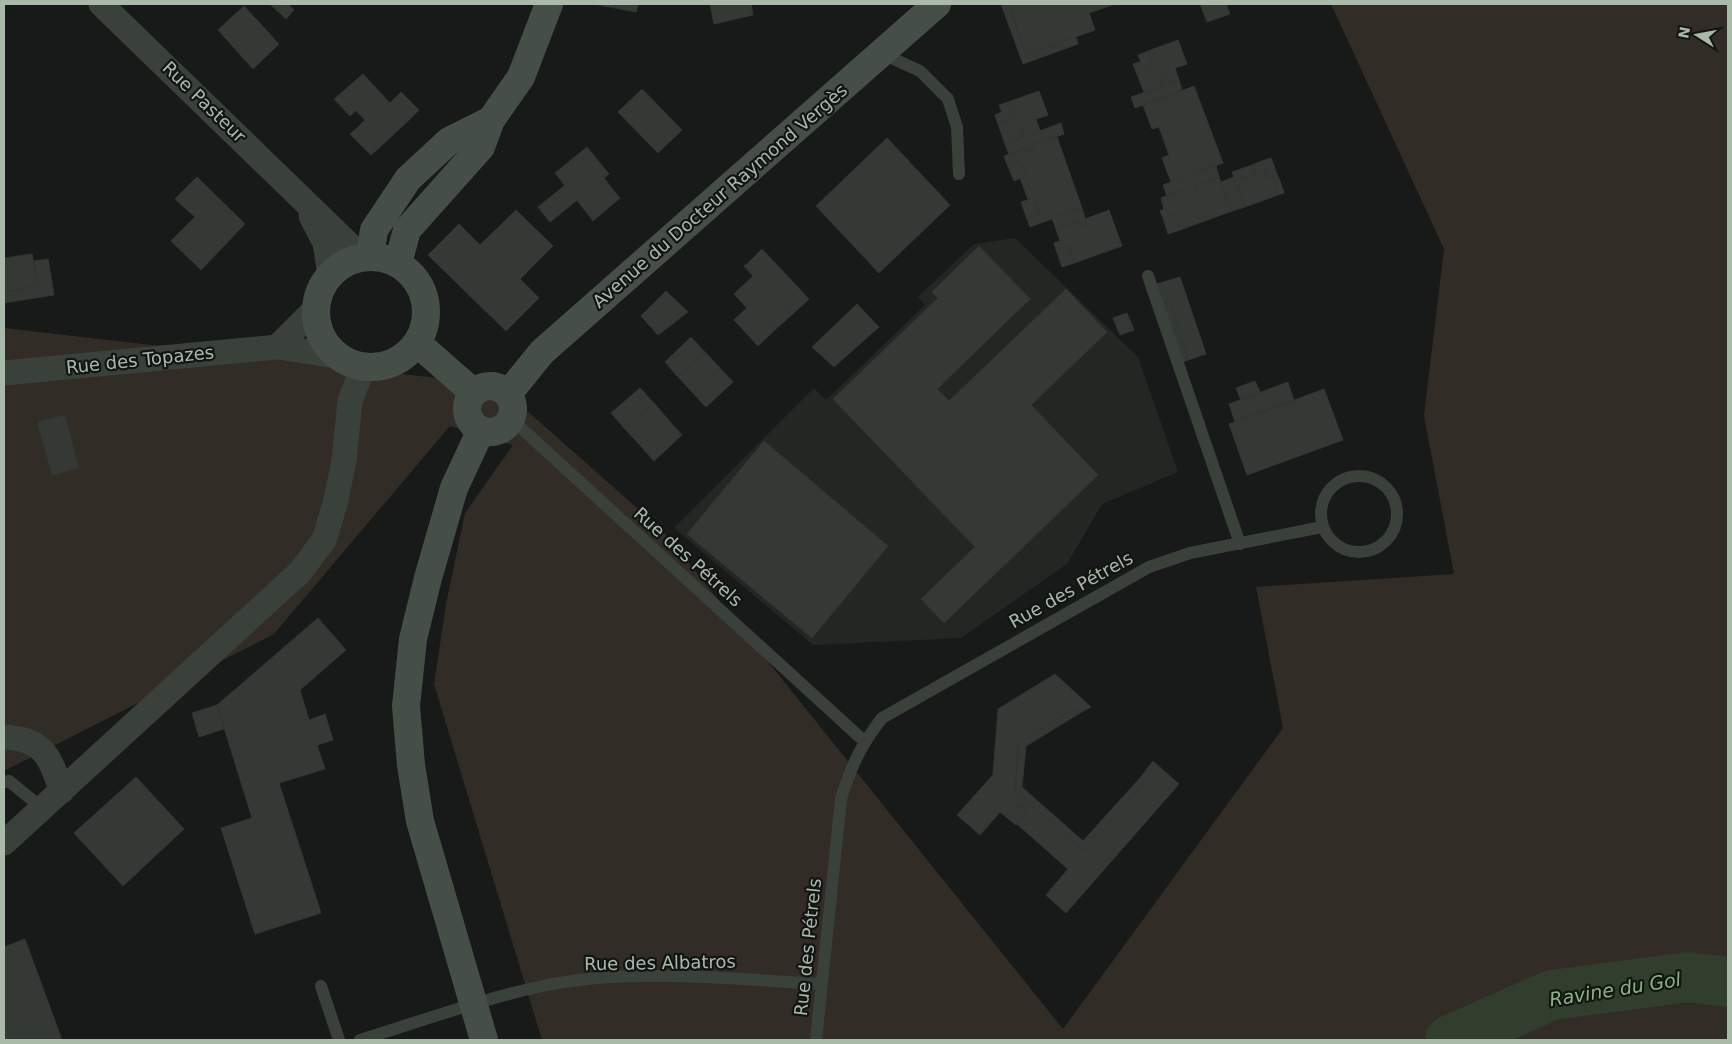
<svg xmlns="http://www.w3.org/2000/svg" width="1732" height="1044" font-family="'DejaVu Sans',sans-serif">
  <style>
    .built { fill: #232724 }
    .green { fill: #322c27 }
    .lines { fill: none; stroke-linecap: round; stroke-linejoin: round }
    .river { stroke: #313e2d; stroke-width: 50 }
    .building { fill: #343935; stroke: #313633 }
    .service { stroke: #3a413b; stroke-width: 12 }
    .minor { stroke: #3a413b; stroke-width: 25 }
    .secondary { stroke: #464f47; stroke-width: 28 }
    .labels { text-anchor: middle; stroke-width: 4.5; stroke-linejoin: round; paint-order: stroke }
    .street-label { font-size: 18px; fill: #a9baa9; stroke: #121513 }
    .water-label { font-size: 19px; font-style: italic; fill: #8bb580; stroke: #121513 }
  </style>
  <rect width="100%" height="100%" fill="#171a18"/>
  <path class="built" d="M1015,238L1138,357L1178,472L1102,504L1067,564L961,638L813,645L674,528L814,388L826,400L925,305L918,297L974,244Z"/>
  <path class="green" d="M1331,4H1728V1040H542L434,684L446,604L465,513L513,445L450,426L274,634L4,771V328L515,387L525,409L663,531L1063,1029L1283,728L1256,587L1454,574L1424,416L1444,249Z"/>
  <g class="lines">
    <path class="river" d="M1450,1040L1552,995L1688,977L1728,982"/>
  </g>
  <path class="building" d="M270,4H288L294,10L286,19Z
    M594,4H638L636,12Z
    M710,4H751L753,15L714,24Z
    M1001,4H1008L1026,55L1076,37L1078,44L1023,64Z
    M1008,4H1115L1089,13L1095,30L1026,55Z
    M1200,4H1226L1230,14L1207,22Z
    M244,6L279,44L253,69L218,30Z
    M1178,40L1187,64L1175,68L1179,80L1169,83L1166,74L1159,77L1163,86L1144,92L1137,74L1153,68L1148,51Z
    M1148,51L1153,68L1137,74L1133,64L1141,62L1138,55Z
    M363,74L390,103L401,92L419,110L407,122L399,113L386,126L394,134L378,149L357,128L365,120L340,94Z
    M1166,74L1169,83L1179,80L1182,90L1171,95L1172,98L1166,100L1165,97L1135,108L1131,97L1163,86L1159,77Z
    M1194,86L1223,163L1199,172L1197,169L1191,171L1193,174L1171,182L1162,158L1169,155L1159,127L1152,129L1143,105L1165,97L1166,100L1172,98L1171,95Z
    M642,89L682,130L658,153L618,112Z
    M1039,91L1048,115L1036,119L1040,131L1031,134L1028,125L1021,128L1024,136L1005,144L998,124L1015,118L1008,102Z
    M340,94L356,110L350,116L334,99Z
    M1008,102L1015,118L998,124L995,115L1002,112L999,105Z
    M399,113L407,122L394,134L386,126Z
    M1061,123L1064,134L1033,145L1034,149L1028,151L1026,148L1009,154L1005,144L1024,136L1021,128L1028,125L1031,134Z
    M357,128L378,149L371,155L350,134Z
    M1057,137L1082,208L1058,217L1057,213L1051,216L1052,219L1030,227L1027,219L1040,214L1034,198L1028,199L1020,178L1026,176L1020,160L1007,164L1004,156L1026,148L1028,151L1034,149L1033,145Z
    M887,138L950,205L879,273L816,206Z
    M587,147L609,174L604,178L614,191L587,213L555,173Z
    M1271,158L1277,174L1267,178L1262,161Z
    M1020,160L1026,176L1014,181L1007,164Z
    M1262,161L1267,178L1277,174L1280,181L1274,183L1278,195L1245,207L1235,181L1255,175L1252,165Z
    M1252,165L1255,175L1235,181L1245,207L1232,211L1221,182L1234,177L1232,172Z
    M1216,166L1219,177L1194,186L1197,194L1190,197L1187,188L1167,196L1163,185L1193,174L1191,171L1197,169L1199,172Z
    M197,177L245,224L201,270L171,241L195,217L175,199Z
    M1219,177L1232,211L1180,230L1174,214L1163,218L1160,211L1164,209L1161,198L1187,188L1190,197L1197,194L1194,186Z
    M1280,181L1284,193L1278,195L1274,183Z
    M565,185L577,200L565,210L553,195Z
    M614,191L620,198L593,221L587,213Z
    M553,195L565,210L550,222L538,207Z
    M1034,198L1040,214L1027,219L1021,202Z
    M1082,208L1087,225L1081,227L1079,221L1056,229L1051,216L1057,213L1058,217Z
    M516,210L553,246L520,279L539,298L506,331L428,255L459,224L480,245Z
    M1109,210L1122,246L1074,263L1068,246L1056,250L1054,243L1060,241L1056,229L1079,221L1081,227L1087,225L1085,219Z
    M1174,214L1180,230L1168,234L1163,218Z
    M979,246L1030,299L937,389L949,401L1066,289L1107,332L1031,405L1098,475L944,623L921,599L975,547L833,399L938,298L932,292Z
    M1068,246L1074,263L1062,267L1056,250Z
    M762,249L809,299L794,313L748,263Z
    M32,254L38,286L4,292V258Z
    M48,259L54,295L4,303V292L38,286L34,261Z
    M748,263L794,313L777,328L753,302L747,308L734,294L753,276L744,266Z
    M1180,277L1206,354L1188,360L1184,346L1178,348L1172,331L1179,328L1170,301L1163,304L1157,284Z
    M666,291L688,312L658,335L641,316Z
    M1170,301L1179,328L1172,331L1163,304Z
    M753,302L777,328L758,346L734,320Z
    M857,304L879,327L834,367L812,347Z
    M1127,313L1134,330L1120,335L1113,318Z
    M691,337L705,352L678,377L665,362Z
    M1184,346L1188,360L1183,362L1178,348Z
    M705,352L720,368L693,393L678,377Z
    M720,368L733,382L706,407L693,393Z
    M1255,381L1260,392L1241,400L1236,388Z
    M1288,382L1294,401L1235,422L1229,404Z
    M640,388L654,403L625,429L611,413Z
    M1324,389L1343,440L1247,475L1229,424Z
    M654,403L666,417L638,443L625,429Z
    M65,415L79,468L52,475L37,422Z
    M666,417L682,435L654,461L638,443Z
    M764,441L888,546L812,638L687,534Z
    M318,618L346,650L300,690L309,720L325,714L333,740L317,745L325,769L279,783L321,913L255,934L221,828L252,818L217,705Z
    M1055,674L1091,707L1080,713L1075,709L1019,742L1015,790L1027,801L1021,808L1017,804L1006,817L1000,812L980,835L957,815L993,775L998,709Z
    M217,705L224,729L199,737L192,713Z
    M1075,709L1080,713L1026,746L1022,787L1032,796L1027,801L1015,790L1019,742Z
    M1153,761L1179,784L1066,913L1046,895L1068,869L1017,824L1027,813L1021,808L1027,801L1084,851L1145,782L1140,778Z
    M136,777L184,829L123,886L74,833Z
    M1140,778L1145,782L1084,851L1027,801L1032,796L1083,841Z
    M1017,804L1027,813L1016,825L1006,817Z
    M25,939L62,1040H4V947Z"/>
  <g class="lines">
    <path class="service" d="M883,54L920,71L948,99L957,127L959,174
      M1148,276L1240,544
      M510,418L864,741
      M1321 514a38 38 0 1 1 76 0a38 38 0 1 1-76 0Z
      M4,782L9,781L42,808
      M321,986L339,1040
      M360,1040C419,1022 478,1000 538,987C630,967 728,979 821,984
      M816,1040L841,799C851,766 861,745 882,718L1149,567L1190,553L1322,527"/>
    <path class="minor" d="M101,4L362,257
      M311,216L325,243L330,274
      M277,347L316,308
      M4,373L277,347L337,356
      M4,737C45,739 49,757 62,791
      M4,843L300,572L324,540L335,504L344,461L350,401L363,367"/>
    <path class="secondary" d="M370,256L374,230L408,179L449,141L491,120
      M316 312a55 55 0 1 1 110 0a55 55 0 1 1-110 0Z
      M398,263L407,230L481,147L491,120L521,77L549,4
      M417,343L473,392
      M467 409a23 23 0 1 1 46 0a23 23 0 1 1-46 0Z
      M508,394L542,352L937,4
      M481,430L454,488L428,578L413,639L406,706L411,765L420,821L484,1040"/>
  </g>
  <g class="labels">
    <g class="street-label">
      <text transform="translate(204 102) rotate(44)" y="6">Rue Pasteur</text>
      <text transform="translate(720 196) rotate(-41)" y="6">Avenue du Docteur Raymond Vergès</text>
      <text transform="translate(140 360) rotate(-6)" y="6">Rue des Topazes</text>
      <text transform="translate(688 557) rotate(42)" y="6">Rue des Pétrels</text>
      <text transform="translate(1071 590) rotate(-29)" y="6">Rue des Pétrels</text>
      <text transform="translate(808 947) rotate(-84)" y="6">Rue des Pétrels</text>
      <text transform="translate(660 963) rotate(-1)" y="6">Rue des Albatros</text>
    </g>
    <g class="water-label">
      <text transform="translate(1615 989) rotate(-9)" y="7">Ravine du Gol</text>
    </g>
  </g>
  <rect width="1732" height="1044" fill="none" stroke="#a9baa9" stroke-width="10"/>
  <g transform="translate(1697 35) rotate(281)" stroke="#121513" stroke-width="4" paint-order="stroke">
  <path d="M0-4L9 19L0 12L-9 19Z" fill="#a9baa9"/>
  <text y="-8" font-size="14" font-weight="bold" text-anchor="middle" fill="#a9baa9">N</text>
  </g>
</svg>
